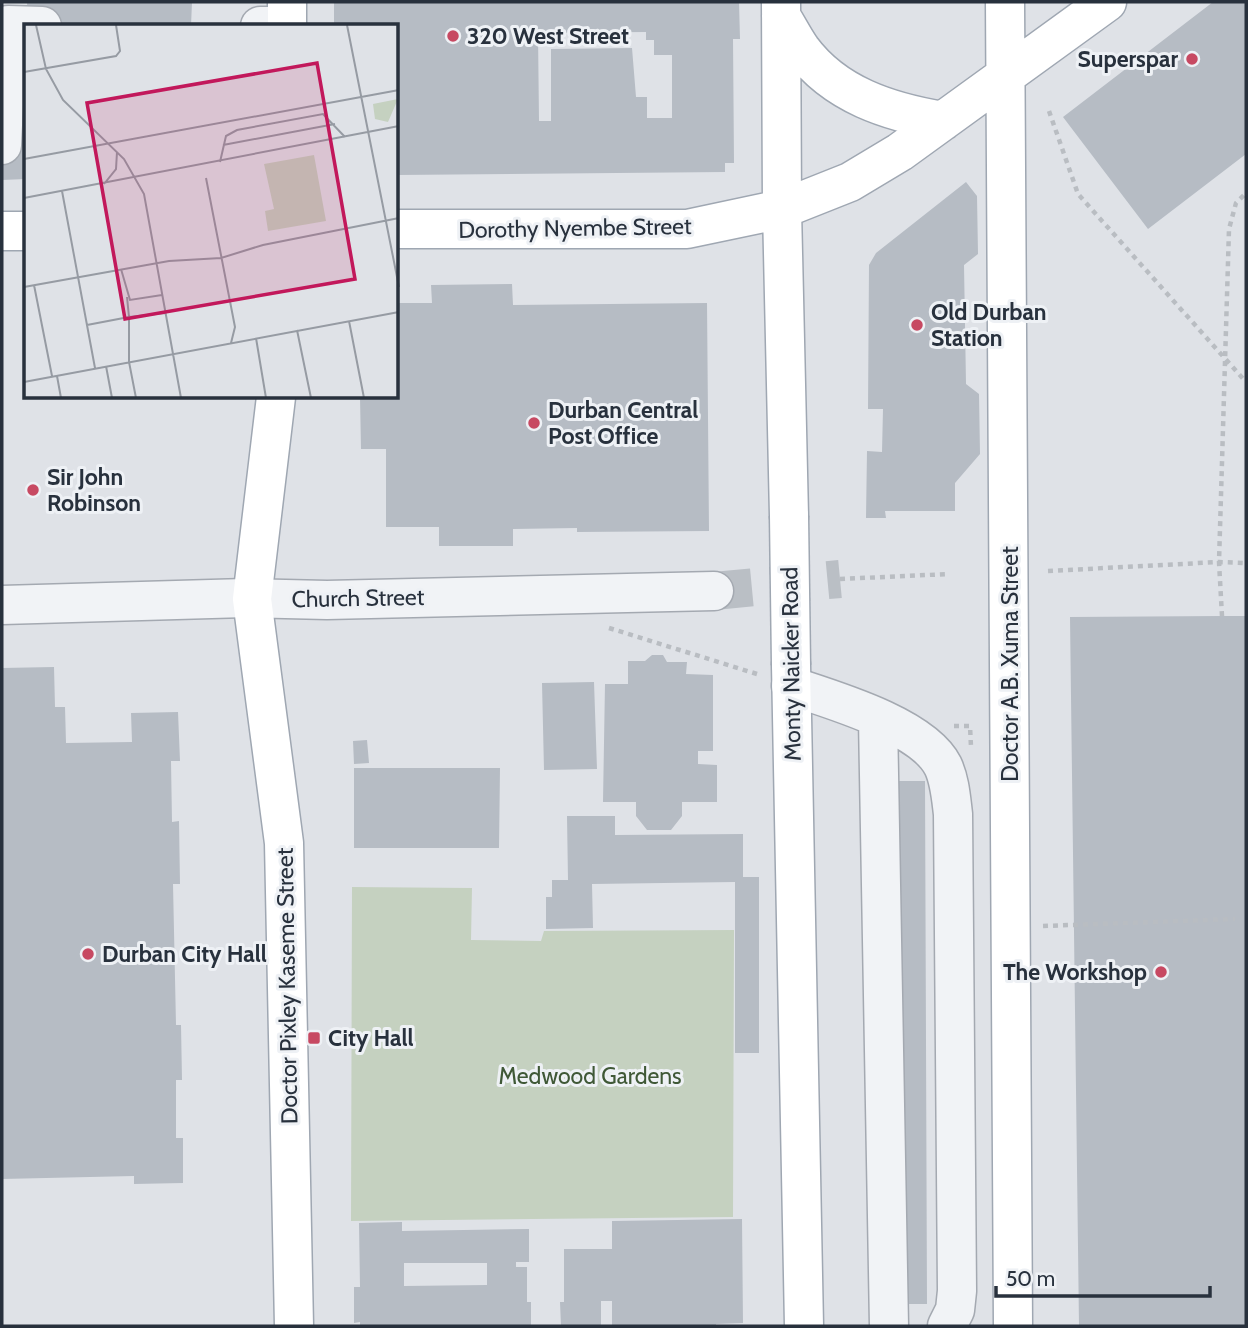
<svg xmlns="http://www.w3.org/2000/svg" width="1248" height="1328" font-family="Cabin,sans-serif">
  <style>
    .green { fill: #c5d1c0 }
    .building { fill: #b6bcc4; fill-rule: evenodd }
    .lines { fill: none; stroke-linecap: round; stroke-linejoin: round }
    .minor-tunnel { stroke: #babfc5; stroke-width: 38; stroke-dasharray: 38 19; stroke-linecap: butt }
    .minor-casing { stroke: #a4a9b1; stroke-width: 41 }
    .major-casing { stroke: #9fa7b2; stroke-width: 41 }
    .path { stroke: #b9bdc2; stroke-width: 4.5; stroke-dasharray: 5 5; stroke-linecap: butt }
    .minor { stroke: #f1f3f6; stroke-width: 38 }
    .major { stroke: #fff; stroke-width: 38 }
    .major-bridge-casing { stroke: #9fa7b2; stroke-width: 41; stroke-linecap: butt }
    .major-bridge { stroke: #fff; stroke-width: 38 }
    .poi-dot { fill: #c74962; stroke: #eef1f5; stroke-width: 2.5 }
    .labels { text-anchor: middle; stroke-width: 6; stroke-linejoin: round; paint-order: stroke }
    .poi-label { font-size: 23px; font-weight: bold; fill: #28313d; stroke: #eef1f5; text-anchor: start }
    .street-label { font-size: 23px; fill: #28313d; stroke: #eef1f5 }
    .park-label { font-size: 23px; fill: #3f5836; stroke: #eef1f5 }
    .inset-road { fill: none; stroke: #969ba3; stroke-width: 2 }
    .view { fill: #c2185b; fill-opacity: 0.15; stroke: #c2185b; stroke-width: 3.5 }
    .inset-edge { fill: none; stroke: #28313d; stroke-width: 3.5 }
  </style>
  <rect width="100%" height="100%" fill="#dfe2e7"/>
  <path class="green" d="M352,887L472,888L471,940L541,941L544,931L734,930L733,1217L351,1221Z"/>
  <path class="building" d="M27,2H192L191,26H28Z
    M334,2H739L740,39H733L734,163H725V172L397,175V26H334ZM646,32V40H654V55H672V118H647V97H636L632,48L551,49V121H539L538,33Z
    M1213,2H1246V154L1148,229L1063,117Z
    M2,25L26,42V179L2,180Z
    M966,182L977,196L978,254L964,265L966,384L979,394L980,454L955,483V511H885L886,518H866L867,451L882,452L883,409H868L869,265L876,253Z
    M512,284L513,305L707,303L709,531L577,532V528L513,529V546H439V527H386V449H361L360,397H397V303H432L431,285Z
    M1222,616H1246V1326H1079L1070,617Z
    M652,655H663L667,662H687L686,674L713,675V751H698V764L717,765V802H682V816L671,830H647L636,816V802H603L605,684H628V661H645Z
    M54,667L55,707H65L66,743L132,742L131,713L178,712L180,761H171L172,822L179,821L180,884H173L176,1025H181L182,1080H176V1138H183V1183L134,1184V1176L2,1179V668Z
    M594,682L597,769L544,770L542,683Z
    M367,740L369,763L354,764L353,741Z
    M354,768H500L499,848H354Z
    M897,781H925L927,1304H898Z
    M567,816H615V835L743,834V877H759V1053H735V882L592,884L593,928L546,929V897H552V880H568Z
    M742,1219L743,1323L716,1324V1326H612V1301H601V1326H561L560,1302H564V1249H612V1221Z
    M402,1222V1231L529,1229V1262H516V1267H527V1302H531V1326H360V1322L354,1323V1287H360L359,1223ZM404,1263H487V1285L404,1286Z"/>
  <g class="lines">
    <path class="minor-tunnel" d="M714,591L840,579"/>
    <g class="minor-casing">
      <path id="minor" d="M260,26H287
        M2,145L8,25L42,26
        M2,605L246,598L327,600L714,591
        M791,686C833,700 923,726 943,766C950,781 951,798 953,814L957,1291L955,1310L947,1326
        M878,719L889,1326"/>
    </g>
    <g class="major-casing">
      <path id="major" d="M287,2V26
        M781,2L782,209L789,516
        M1005,2L1013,1326
        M781,16C788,27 794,39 801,49C835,95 889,112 943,121
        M397,229H687L782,209L850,182L900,152L1107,2
        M2,231H26
        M276,397L252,599L284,843L294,1326
        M791,665L804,1326"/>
    </g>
    <path class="path" d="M1049,111L1078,194L1246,382
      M1048,571L1219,562L1246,563
      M840,579L949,574
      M1222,616L1219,562L1229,229L1236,203L1246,193
      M609,628L757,674
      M954,726H970L971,747
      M1043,926L1235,919"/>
    <use href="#minor" class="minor"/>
    <use href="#major" class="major"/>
    <g class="major-bridge-casing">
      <path id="major-bridge" d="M789,516L791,665"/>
    </g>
    <use href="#major-bridge" class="major-bridge"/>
  </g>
  <g class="poi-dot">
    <circle cx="453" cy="36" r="7"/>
    <circle cx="1192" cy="59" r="7"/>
    <circle cx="917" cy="325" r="7"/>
    <circle cx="534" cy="423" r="7"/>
    <circle cx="33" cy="490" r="7"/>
    <circle cx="88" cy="954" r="7"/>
    <circle cx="1161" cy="972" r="7"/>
    <rect x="307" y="1031" width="14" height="14" rx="3.5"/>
  </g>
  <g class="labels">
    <g class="poi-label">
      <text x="467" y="44">320 West Street</text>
      <text x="1178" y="67" text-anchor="end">Superspar</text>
      <text x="931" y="320">Old Durban<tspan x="931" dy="26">Station</tspan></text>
      <text x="548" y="418">Durban Central<tspan x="548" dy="26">Post Office</tspan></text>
      <text x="47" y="485">Sir John<tspan x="47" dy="26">Robinson</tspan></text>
      <text x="102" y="962">Durban City Hall</text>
      <text x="1147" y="980" text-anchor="end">The Workshop</text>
      <text x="328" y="1046">City Hall</text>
    </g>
    <g class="street-label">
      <text transform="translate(575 228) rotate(-1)" y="8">Dorothy Nyembe Street</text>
      <text transform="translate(358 598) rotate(-1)" y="8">Church Street</text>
      <text transform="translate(791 664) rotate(-91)" y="8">Monty Naicker Road</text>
      <text transform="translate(1010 664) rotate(-90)" y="8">Doctor A.B. Xuma Street</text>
      <text transform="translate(287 986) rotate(-91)" y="8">Doctor Pixley Kaseme Street</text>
    </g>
    <g class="park-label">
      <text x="590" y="1084">Medwood Gardens</text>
    </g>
  </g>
  <g transform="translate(24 24)">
    <rect width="374" height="374" fill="#dfe2e7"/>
    <path d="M374,75L364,98L351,95L349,80ZM290,131L302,197L244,207L241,187L250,185L240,140Z" fill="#c5d1c0"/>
    <path class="inset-road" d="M12,1L22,45L39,76L100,135L120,170L157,374M323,1L375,263M0,48L92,32L96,27L92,1M199,121L311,100M0,135L375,66M196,138L202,112L213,106L299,90L321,113M182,154L211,303L207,319M80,160L92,145L93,128M38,167L71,344M0,174L375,102M97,245L106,276L138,271M10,261L28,352M0,263L145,237L197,234L239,221L375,194M103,273L105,293L141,289M325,297L340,374M63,301L105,293V338L112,374M273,306L287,374M232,314L242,374M82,342L88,374M33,352L37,374M0,358L375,288"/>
    <path class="view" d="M293,39L331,255L101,295L63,79Z"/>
    <rect width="374" height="374" class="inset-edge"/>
  </g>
  <rect width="1248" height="1328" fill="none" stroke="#28313d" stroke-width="7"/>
  <path d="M996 1286v10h214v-10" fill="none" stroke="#28313d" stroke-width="3.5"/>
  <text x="1006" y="1286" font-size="21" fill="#28313d" stroke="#eef1f5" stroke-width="5" paint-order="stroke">50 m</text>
</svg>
